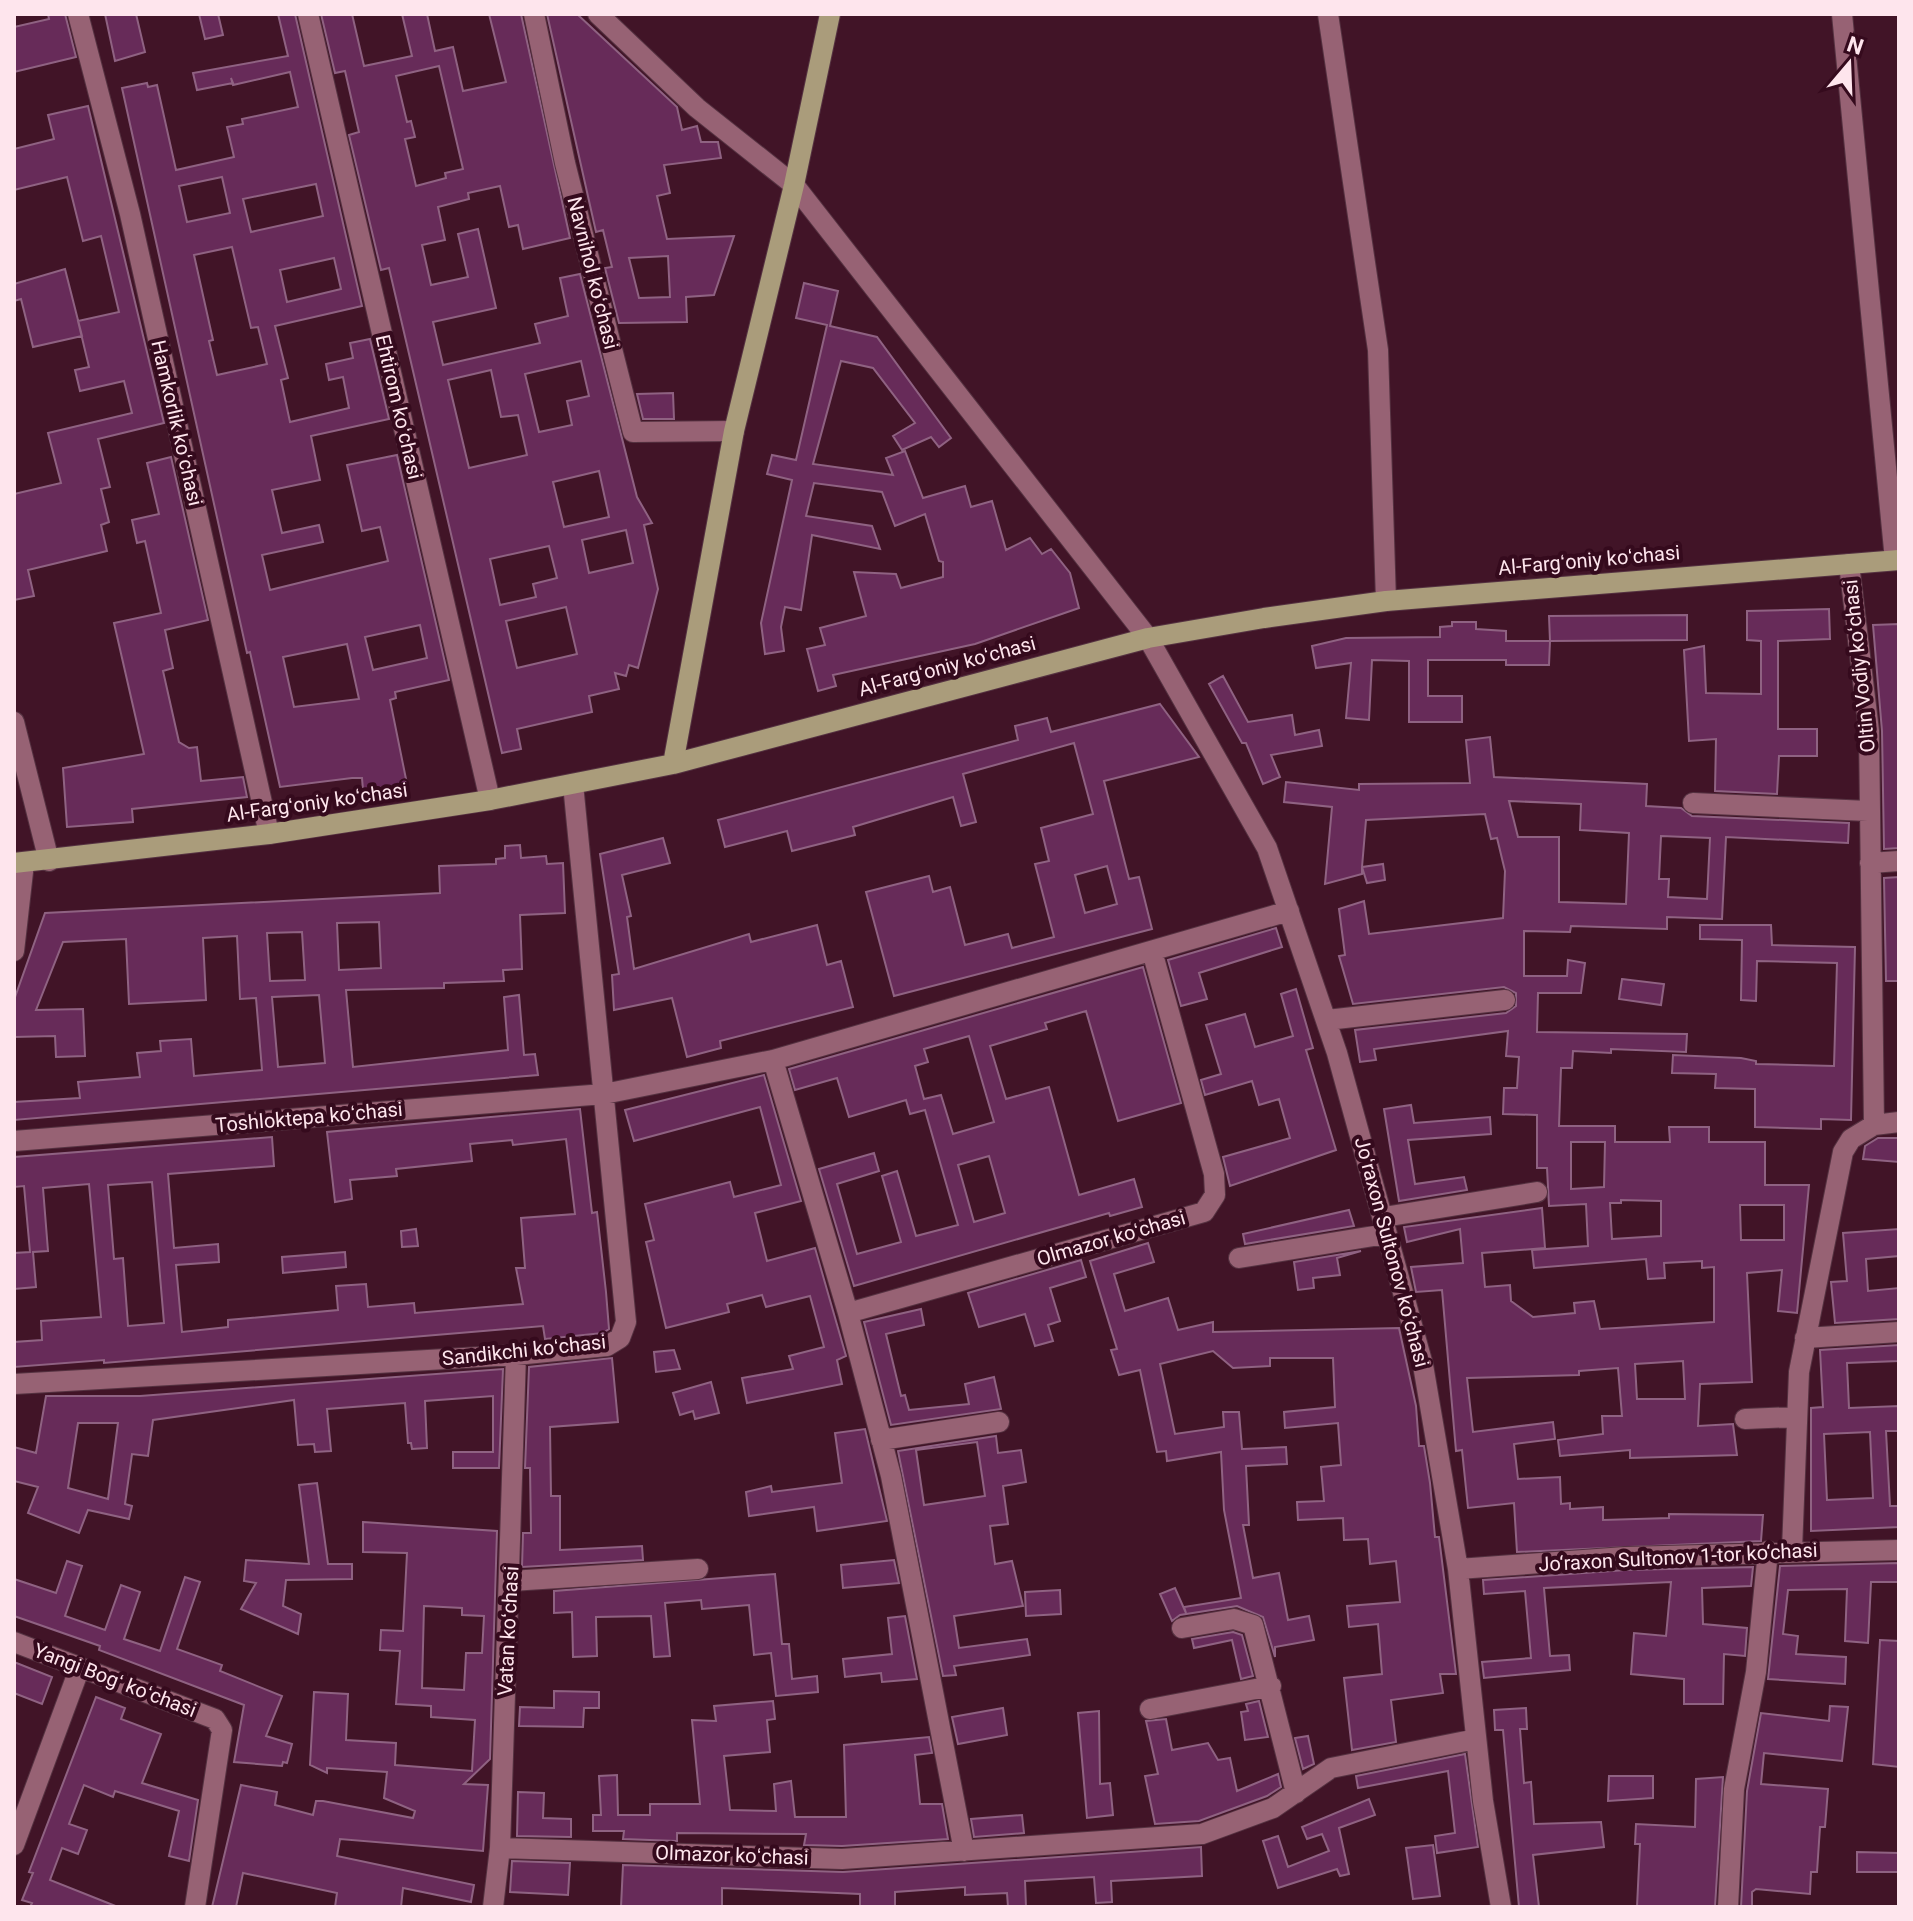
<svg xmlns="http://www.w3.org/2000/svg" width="1913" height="1921" font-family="Roboto,sans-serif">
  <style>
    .building { fill: #672b59; stroke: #8f6282; stroke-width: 2; fill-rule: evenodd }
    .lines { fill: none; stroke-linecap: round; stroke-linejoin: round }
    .minor-casing { stroke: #553241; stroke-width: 22 }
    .major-casing { stroke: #553241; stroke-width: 22 }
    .minor { stroke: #976274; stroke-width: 20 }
    .major { stroke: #aa9c7b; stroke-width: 20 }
    .labels { text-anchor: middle; stroke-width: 8; stroke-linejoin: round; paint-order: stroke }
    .street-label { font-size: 20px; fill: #fee5ed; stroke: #350a1d }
  </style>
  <rect width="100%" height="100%" fill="#411427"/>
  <path class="building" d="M48,14H65L76,57L14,72V27L49,19Z
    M105,14H136L145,52L115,61Z
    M199,14H218L223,35L205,39Z
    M278,14H295L362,306L275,326L288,378L281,380L290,422L349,408L343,377L329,380L326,364L353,358L350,343L370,339L389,419L311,436L320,480L272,490L282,533L319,525L323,542L262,555L270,590L388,561L380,527L362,531L347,465L397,455L449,680L395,692L396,698L390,700L407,784L363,790L362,778H352L280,787L250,652L247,653L122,88L147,83L148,87L157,85L176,170L234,157L227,127L243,124L242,119L298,107L290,72L233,85L231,78L233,83L197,90L193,73L288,56ZM222,177L230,213L187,222L179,186ZM316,184L323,216L251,232L243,199ZM232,247L251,328L258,327L267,364L217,375L209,341L213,340L194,255ZM334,258L341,289L287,302L280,270ZM420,625L427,658L373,670L365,637ZM347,644L359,699L294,707L283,657Z
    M321,14H352L364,66L412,56L402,14H427L435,51L453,47L463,91L506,82L489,14H521L570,238L523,249L518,225L509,227L500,186L468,193L469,199L438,207L445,240L422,245L431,285L468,277L458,234L478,229L496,308L433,322L443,365L540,343L535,324L568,316L560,278L580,274L637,497L652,523L644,525L658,589L638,668L629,665L626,676L615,673L619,689L589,696L592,712L517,729L521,749L502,753L389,268L381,270L349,135L359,132L345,71L335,73ZM439,66L463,169L445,173L446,178L416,186L405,139L415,137L411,121L407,122L396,76ZM581,361L589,396L567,401L572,425L539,432L525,374ZM491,370L501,417L518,415L527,455L469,468L448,380ZM599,471L609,517L564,527L553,482ZM626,530L633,563L589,573L582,540ZM549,546L557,578L533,584L536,597L500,605L490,559ZM566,607L577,654L517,668L506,621Z
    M547,14H577L677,107L682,130L697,126L701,142H718L721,158L664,165L670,193L657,196L667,239L734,236L714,295L686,297L687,322L619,323L605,268L612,267L603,230L596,232ZM668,256L670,297L639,298L629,258Z
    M88,106L164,423L98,439L110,487L101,489L109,522L101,525L107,551L28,570L34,596L14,600V494L61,483L48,433L132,413L124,381L80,391L75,370L89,367L78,321L119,312L101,236L83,241L67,177L14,190V149L54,139L48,115Z
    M65,269L82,336L33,347L21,299L14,301V284Z
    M804,283L838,291L830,326L877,337L951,438L939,447L931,437L902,450L893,436L915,423L873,368L841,361L813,464L893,475L886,458L905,451L923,498L965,486L971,507L992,501L1006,550L1030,538L1042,554L1051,549L1070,573L1079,608L975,644L833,675L836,686L818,691L807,649L825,645L820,628L866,616L854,572L896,574L901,588L943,577V562L939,561L925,514L895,526L882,492L814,483L806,516L872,526L880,549L812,535L801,610L785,607L781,627L784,651L765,654L761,623L792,480L767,474L772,455L796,460L827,325L796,318Z
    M673,393L674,419H643L637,394Z
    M171,457L208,620L165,630L173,668L163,671L179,742L189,748L197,747L201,781L243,777L247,797L132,809L133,822L67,827L63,768L144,754L114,623L161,613L145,541L137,543L132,520L159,514L147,463Z
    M1829,609L1830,639L1778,641V729H1817V756H1779L1777,794L1715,791L1716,739L1689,741L1684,650L1704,646L1706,693L1761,694V641L1747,640V611Z
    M1687,615V640L1550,641L1549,616Z
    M1452,622H1476V629L1506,631V641H1550L1549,665H1506V660H1428V696H1462V722H1409V661L1372,660L1369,720L1346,718L1351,663L1316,668L1312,646L1346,638L1440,637V627L1452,626Z
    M1899,624V848L1884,849L1882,731L1873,625Z
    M1223,676L1248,722L1292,715L1295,735L1319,730L1322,746L1271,755L1280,777L1263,784L1246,743H1242L1209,684Z
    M1160,704L1199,757L1104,781L1129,879L1139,877L1152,929L894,996L866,892L929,876L933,892L950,887L965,945L1008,934L1012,948L1054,937L1035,864L1049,861L1041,828L1093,814L1074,743L963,774L976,822L961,826L953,797L853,827L855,835L792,851L787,831L725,847L718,820L1018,740L1015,726L1047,718L1051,732ZM1107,866L1117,904L1085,913L1075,875Z
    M1490,737L1494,777L1647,784L1646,806L1681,808L1692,816L1849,823L1848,843L1726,837L1722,919L1667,917V929L1571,926L1570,932L1524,931V976H1567L1568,960L1585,963L1581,993H1538L1537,1032L1687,1034L1686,1052L1611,1049V1053L1573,1051L1572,1068H1561L1559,1126H1615V1142H1670L1669,1127H1709V1142H1765V1185H1809L1797,1313L1778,1311L1782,1270L1747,1273L1752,1382L1700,1384L1698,1426L1733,1424L1737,1455L1630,1458V1450L1560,1456L1558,1440L1603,1434L1602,1416H1622L1618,1368L1579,1371V1375L1467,1378L1473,1432L1553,1422L1555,1439L1514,1444L1518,1479L1560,1477L1561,1504L1570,1503V1509L1603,1507V1520L1669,1518V1514L1763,1515L1761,1541L1517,1552L1514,1503L1468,1508L1462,1450L1456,1451L1442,1290L1416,1292L1411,1267L1463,1263L1460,1229L1407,1242L1404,1227L1542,1208L1545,1248L1482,1253L1485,1287L1510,1285L1511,1301L1533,1317L1575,1313L1574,1303L1594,1301L1600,1329L1714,1322V1267L1702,1268V1261L1664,1263L1665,1278L1648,1279L1646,1259L1534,1268L1532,1250L1588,1246L1586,1204L1549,1206L1547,1168H1537V1115L1503,1114L1504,1088H1517L1519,1057L1506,1056L1508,1031L1374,1049L1376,1060L1360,1062L1355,1030L1506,1013L1516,1006V993L1504,987L1353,1004L1339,956L1345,955L1339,909L1364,901L1369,934L1503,918L1505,871L1497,838L1491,839L1485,814L1366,820L1362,867L1383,864L1385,880L1367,883L1362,867V874L1325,884L1332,807L1284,802L1286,782L1359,790V784L1470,783L1466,740ZM1509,801L1581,804L1580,830L1629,833L1626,904L1559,902V837H1518ZM1661,836L1710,838L1707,899L1668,897L1669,879H1659ZM1571,1142H1605L1604,1187L1571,1189ZM1621,1200L1661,1201V1236L1612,1239L1610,1203H1621ZM1740,1205H1784V1240H1741ZM1683,1361L1685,1399H1637L1635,1364Z
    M663,838L670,863L622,875L631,916L627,917L634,969L749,934L751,942L817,925L827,965L841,961L853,1007L720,1041L721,1048L687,1057L672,998L614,1010L612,975L619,974L600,854Z
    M520,845L521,858L546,856L547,864L563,863L565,913L520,915L522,969L503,970L504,981L444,983V988L346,990L353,1067L508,1050L504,997L519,995L524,1055L535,1054L538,1075L14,1120V1102L80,1098L78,1082L140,1077L137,1053L161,1051L160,1041L191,1039L194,1076L262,1070L256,998L240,999L237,936L203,938L206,1000L129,1004L126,939L63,942L36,1010L83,1009L85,1056L56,1057L55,1036L14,1037V1000L45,913L440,893L439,866L496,864V859L505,858V846ZM379,922L381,968L339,970L337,923ZM302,932L305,980L270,981L267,933ZM319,995L325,1063L278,1067L272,997Z
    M1899,877V981H1886L1884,878Z
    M1700,925H1771L1772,945L1855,947L1851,1120L1821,1119V1129L1755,1127V1089L1715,1088L1716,1074L1672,1073L1673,1055L1741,1058L1756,1061V1064L1834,1066L1837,963L1757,961L1756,1001L1741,1000L1742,940L1700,939Z
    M1276,928L1282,947L1199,973L1207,999L1181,1006L1168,960Z
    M1143,967L1181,1103L1118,1121L1086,1011L1045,1023L1047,1029L990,1046L1006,1099L1049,1087L1079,1195L1134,1179L1142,1207L1110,1216L1109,1213L854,1286L819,1169L874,1153L879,1171L837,1184L857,1254L901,1242L882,1176L897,1171L916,1236L958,1225L925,1110L910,1114L906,1100L849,1117L837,1078L795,1090L789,1069ZM969,1036L994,1122L953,1134L941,1095L924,1099L915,1066L928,1062L924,1049ZM989,1156L1005,1213L974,1222L958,1165Z
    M1622,979L1664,984L1661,1005L1619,999Z
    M1296,989L1313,1048L1306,1050L1336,1150L1230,1186L1223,1157L1290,1138L1279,1099L1259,1105L1252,1081L1205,1095L1201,1080L1221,1074L1206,1025L1245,1014L1255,1047L1293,1036L1281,994Z
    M764,1075L801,1201L755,1213L767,1261L815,1248L846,1356L837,1360L842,1384L747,1403L742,1378L793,1369L789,1356L824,1347L810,1296L766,1307L762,1295L727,1304L729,1312L666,1328L646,1242L654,1240L645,1204L730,1182L734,1197L781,1185L760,1107L634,1141L625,1110Z
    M1411,1105L1414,1123L1490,1117L1491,1134L1408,1140L1415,1184L1464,1177L1467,1190L1399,1201L1384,1109Z
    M580,1109L592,1213L597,1212L606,1292L609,1329L603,1333L545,1339L543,1326L104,1363V1360L14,1367V1342L42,1340L41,1321L101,1317L89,1184L43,1188L48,1251L33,1252L36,1287L14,1289V1253L30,1252L24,1186L14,1187V1157L272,1137L274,1166L168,1174L174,1248L218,1244L219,1262L176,1265L182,1332L228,1327V1320L338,1310L336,1286L366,1284L368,1307L414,1303L415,1313L523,1304L516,1268H525L521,1218L575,1214L566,1139L513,1145L512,1140L470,1144L472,1161L396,1169L397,1176L350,1180L352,1199L335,1202L327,1132ZM152,1182L164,1323L128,1326L123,1258L114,1259L108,1185Z
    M1878,1138H1899V1162L1863,1159L1865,1146Z
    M1349,1210L1354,1226L1245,1244L1243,1234Z
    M416,1229L418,1246L402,1247L401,1231Z
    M1899,1229V1256L1866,1259L1868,1291L1899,1288V1319L1835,1323L1831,1282L1847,1281L1843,1233Z
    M1148,1243L1154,1262L1114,1274L1125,1311L1168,1298L1178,1330L1213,1322V1332L1399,1328L1416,1406L1419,1446H1424L1430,1483L1435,1537H1439L1456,1674H1440L1443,1693L1391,1700L1396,1742L1352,1750L1344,1678L1382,1674L1378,1624L1349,1627L1347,1606L1400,1602L1396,1561L1370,1564L1368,1539L1344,1540L1343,1518L1298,1520L1297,1502L1324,1501L1321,1467L1341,1465L1338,1423L1285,1428L1284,1412L1335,1407L1333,1358H1270V1366L1233,1368L1213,1351L1160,1364L1175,1434L1224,1427L1223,1412H1239L1242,1449L1286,1447L1287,1464L1246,1466L1249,1525H1243L1253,1578L1279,1573L1288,1620L1309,1616L1314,1640L1275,1647V1657L1263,1617L1237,1606L1180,1615L1172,1621L1160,1594L1175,1588L1186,1613L1184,1607L1241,1598L1224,1510L1221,1452L1167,1461L1166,1451L1157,1452L1140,1370L1119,1375L1111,1350L1117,1349L1090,1261Z
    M1361,1251L1337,1258L1340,1275L1313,1278L1314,1288L1298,1290L1294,1262Z
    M345,1252L346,1267L283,1273L282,1257Z
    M1081,1260L1086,1277L1050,1288L1060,1321L1048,1325L1053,1341L1035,1346L1025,1314L979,1327L968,1293Z
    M921,1309L924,1325L886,1334L901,1396L905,1395L909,1410L969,1404L965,1384L994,1377L1001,1409L891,1425L864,1322Z
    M1899,1345V1361L1847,1363L1849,1408L1899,1406V1431H1886L1890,1506H1899V1527L1811,1531V1408L1823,1407L1820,1350ZM1870,1432L1873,1498L1827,1500L1824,1434Z
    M674,1350L680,1369L656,1372L654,1352Z
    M612,1358L618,1422L550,1427L551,1496H560V1550L642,1546L643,1560L522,1567L523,1533H531L530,1468H525L529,1367Z
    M503,1369L499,1468H453V1452H493V1396L425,1401L427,1448L412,1449L411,1443H408L405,1403L327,1409L331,1451L315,1452L314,1444L298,1445L294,1400L153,1420L148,1456L132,1454L125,1504L132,1506L129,1519L88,1510L79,1533L28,1513L38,1487L14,1481V1447L36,1453L46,1396H140ZM78,1423H118L108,1499L68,1488Z
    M711,1382L719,1413L695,1419L693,1411L680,1415L673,1393Z
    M865,1429L887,1521L817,1531L814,1507L749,1516L746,1492L771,1486L772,1492L842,1483L835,1433Z
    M996,1436L998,1453L1021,1450L1026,1482L1003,1486L1008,1524L990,1526L995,1564L1012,1561L1023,1606L954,1616L959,1648L1027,1639L1030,1655L954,1666L956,1675L943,1676L898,1451ZM977,1442L985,1496L924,1505L916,1450Z
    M317,1483L328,1564H352V1579L286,1580L283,1606L301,1614L298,1634L241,1609L256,1583L244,1581L246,1560L309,1564L299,1485Z
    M363,1522L497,1531L490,1759L464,1784L488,1785L483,1851L340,1839L337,1856L474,1885L471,1902L403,1888L401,1907H335L337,1893L243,1873L236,1907H212L241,1785L277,1792L275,1805L313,1815L316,1801H323L413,1818L415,1811L384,1798L387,1772L327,1768V1773L310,1765L314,1692L348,1694L346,1740L396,1743L395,1765L472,1771L475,1720L431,1717V1706L396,1704L400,1651L380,1650L381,1630L403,1631L407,1553L363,1552ZM424,1606L462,1608V1615L484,1616L482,1653H466L464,1690L422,1688Z
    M894,1560L899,1583L843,1588L841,1565Z
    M67,1561L82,1566L65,1616L105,1630L121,1585L140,1592L124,1639L160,1651L185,1577L200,1582L177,1649L222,1665L220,1671L282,1696L266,1736L292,1744L287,1763L283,1762L282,1766L234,1762L244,1705L99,1650L100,1646L14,1616V1579L56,1593Z
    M1899,1563V1582H1871L1868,1643L1845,1641L1847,1589L1788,1590L1783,1634L1798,1636L1796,1654L1846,1657L1845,1684L1768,1679L1780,1566Z
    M1753,1567L1751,1586L1702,1588L1703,1624L1747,1628L1745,1656L1724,1654L1723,1704H1684V1679L1631,1674L1634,1633L1666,1636L1671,1582L1544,1588L1550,1656L1569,1655L1570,1670L1484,1678L1482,1662L1531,1658L1525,1591L1484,1594L1483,1580L1626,1570Z
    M775,1574L782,1644H789L792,1679L817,1676L818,1692L776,1696L771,1653L754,1655L749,1605L702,1609L701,1600L665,1603L670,1656L654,1657L651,1616L596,1617L597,1656L573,1657L572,1612L554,1613V1591Z
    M1060,1590L1061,1614L1026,1616L1025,1592Z
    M905,1616L917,1679L882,1682L881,1673L845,1677L843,1659L892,1654L888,1618Z
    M1233,1632L1242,1635L1253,1676L1241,1679L1232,1640L1194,1648L1192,1639Z
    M1880,1640L1899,1641V1767L1873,1764Z
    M14,1662L52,1677L42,1704L14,1693Z
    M554,1691L599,1692V1708H584L583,1727L519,1726L520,1707L554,1708Z
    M96,1697L125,1708L121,1719L161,1734L142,1783L198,1800L189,1861L169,1856L179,1811L115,1791L113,1797L84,1785L69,1824L87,1830L78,1854L62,1848L50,1880L118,1907H30L32,1903L22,1900L33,1873L29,1872Z
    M773,1701L775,1719L767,1720L770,1752L724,1756L730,1810L776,1811L774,1784L791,1781L795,1817H846L844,1745L929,1737L932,1753L915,1755L920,1804H942L948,1839L842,1846L804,1845L806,1834L677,1833V1841L623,1839L624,1831H593V1815H601L599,1776L617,1775L618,1815H650V1804H700L692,1720L716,1721L714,1706Z
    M1259,1701L1268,1737L1245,1740L1241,1712L1248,1711L1246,1704Z
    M1830,1706L1848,1707L1842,1761L1764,1753L1761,1784L1828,1789L1825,1827H1820L1817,1872H1811L1810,1894L1756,1889L1752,1892V1907H1741L1747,1791L1761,1713L1829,1721Z
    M1003,1708L1007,1735L958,1744L952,1717Z
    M1526,1708L1527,1729H1520L1524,1783L1531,1782L1534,1824L1601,1822L1604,1847L1533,1855L1539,1907H1519L1503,1730H1495L1494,1710Z
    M1099,1711L1100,1784L1110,1783L1113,1815L1087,1818L1078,1713Z
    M1166,1719L1172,1750L1208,1743L1218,1760L1230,1758L1237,1791L1278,1774L1281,1787L1267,1796L1199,1821L1155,1824L1145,1776L1158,1774L1146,1721Z
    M1308,1736L1314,1764L1303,1769L1295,1738Z
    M1465,1754L1478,1847L1437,1853L1435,1836L1455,1833L1448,1771L1358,1788L1356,1776Z
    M1609,1776H1653V1798L1608,1801Z
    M1723,1777L1715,1907H1637L1640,1844H1635L1636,1824L1695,1827L1696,1779Z
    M518,1792L544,1793L543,1818L571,1819V1837L517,1836Z
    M1369,1799L1375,1815L1339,1828L1349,1874L1340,1876L1337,1869L1278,1888L1263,1841L1278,1836L1288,1867L1329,1851L1322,1834L1307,1839L1302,1827Z
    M1022,1815L1024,1833L974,1837L971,1819Z
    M1433,1845L1440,1896L1413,1899L1406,1848Z
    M1201,1847L1202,1876L1111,1881L1112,1902L1096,1903L1094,1877L1025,1881L1026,1907H1008L1007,1893L965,1895V1887L895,1892V1907H860V1894L722,1888V1907H621L623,1865L843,1872Z
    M1857,1852L1899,1853V1872H1857Z
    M512,1861L570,1863L568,1895L510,1892Z"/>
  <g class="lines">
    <g class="minor-casing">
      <path id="minor" d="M78,14L130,214L269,834
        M308,14L490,800
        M534,14L565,163L633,432L734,431
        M598,14L697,108L794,185L1148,638L1267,848L1337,1053L1423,1365L1458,1569L1483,1801L1501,1907
        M1328,14L1378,350L1386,601
        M1842,14L1895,560
        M14,722L49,861
        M1693,803L1868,811
        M1870,863L1899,861
        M14,951L24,863
        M1327,1020L1505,1000
        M773,1060L848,1313L891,1476L964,1851
        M1874,1125L1899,1122
        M14,1141L604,1094L773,1060L1289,911
        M1384,1217L1537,1192
        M1239,1258L1386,1234
        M848,1313L1204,1212L1215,1195L1214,1174L1152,951
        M1805,1338L1899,1332
        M14,1384L516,1355L607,1346L620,1338L626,1322L573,784
        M1745,1419L1795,1417
        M881,1440L999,1422
        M1792,1550L1799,1372L1843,1152L1851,1139L1874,1125L1869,731L1849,564
        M1458,1569L1625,1557L1899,1550
        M511,1581L698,1569
        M1182,1628L1234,1619L1253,1625L1296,1793
        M14,1642L215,1719L222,1730L195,1907
        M1150,1709L1271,1686
        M14,1845L80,1667
        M500,1848L842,1859L1202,1834L1273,1808L1331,1768L1476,1739
        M493,1907L500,1848L516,1355
        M1728,1907L1734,1789L1756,1672L1768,1551"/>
    </g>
    <g class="major-casing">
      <path id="major" d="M673,764L734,431L794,185L830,14
        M14,863L269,834L490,800L673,764L1148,638L1264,618L1386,601L1899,560"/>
    </g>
    <use href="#minor" class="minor"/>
    <use href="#major" class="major"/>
  </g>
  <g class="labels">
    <g class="street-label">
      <text transform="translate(593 273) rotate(76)" y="7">Navnihol koʻchasi</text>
      <text transform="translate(399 407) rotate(77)" y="7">Ehtirom koʻchasi</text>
      <text transform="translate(177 423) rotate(77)" y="7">Hamkorlik koʻchasi</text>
      <text transform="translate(1589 560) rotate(-5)" y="7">Al-Fargʻoniy koʻchasi</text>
      <text transform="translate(947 666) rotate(-15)" y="7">Al-Fargʻoniy koʻchasi</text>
      <text transform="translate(1859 666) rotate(-96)" y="7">Oltin Vodiy koʻchasi</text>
      <text transform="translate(317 802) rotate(-8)" y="7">Al-Fargʻoniy koʻchasi</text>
      <text transform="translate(309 1117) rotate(-5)" y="7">Toshloktepa koʻchasi</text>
      <text transform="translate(1111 1238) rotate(-16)" y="7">Olmazor koʻchasi</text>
      <text transform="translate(1392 1252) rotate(75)" y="7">Joʻraxon Sultonov koʻchasi</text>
      <text transform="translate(524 1350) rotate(-6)" y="7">Sandikchi koʻchasi</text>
      <text transform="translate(1678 1557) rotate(-3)" y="7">Jo‘raxon Sultonov 1-tor ko‘chasi</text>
      <text transform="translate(508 1631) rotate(-87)" y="7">Vatan koʻchasi</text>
      <text transform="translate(115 1680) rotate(21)" y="7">Yangi Bogʻ koʻchasi</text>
      <text transform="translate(732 1855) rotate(2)" y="7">Olmazor koʻchasi</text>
    </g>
  </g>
  <rect width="1913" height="1921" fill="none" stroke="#fee5ed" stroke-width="32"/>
  <g transform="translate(1849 64) rotate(19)" stroke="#350a1d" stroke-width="6" paint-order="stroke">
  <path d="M0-6L14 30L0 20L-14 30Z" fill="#fee5ed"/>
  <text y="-12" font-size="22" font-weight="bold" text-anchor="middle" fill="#fee5ed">N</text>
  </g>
</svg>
